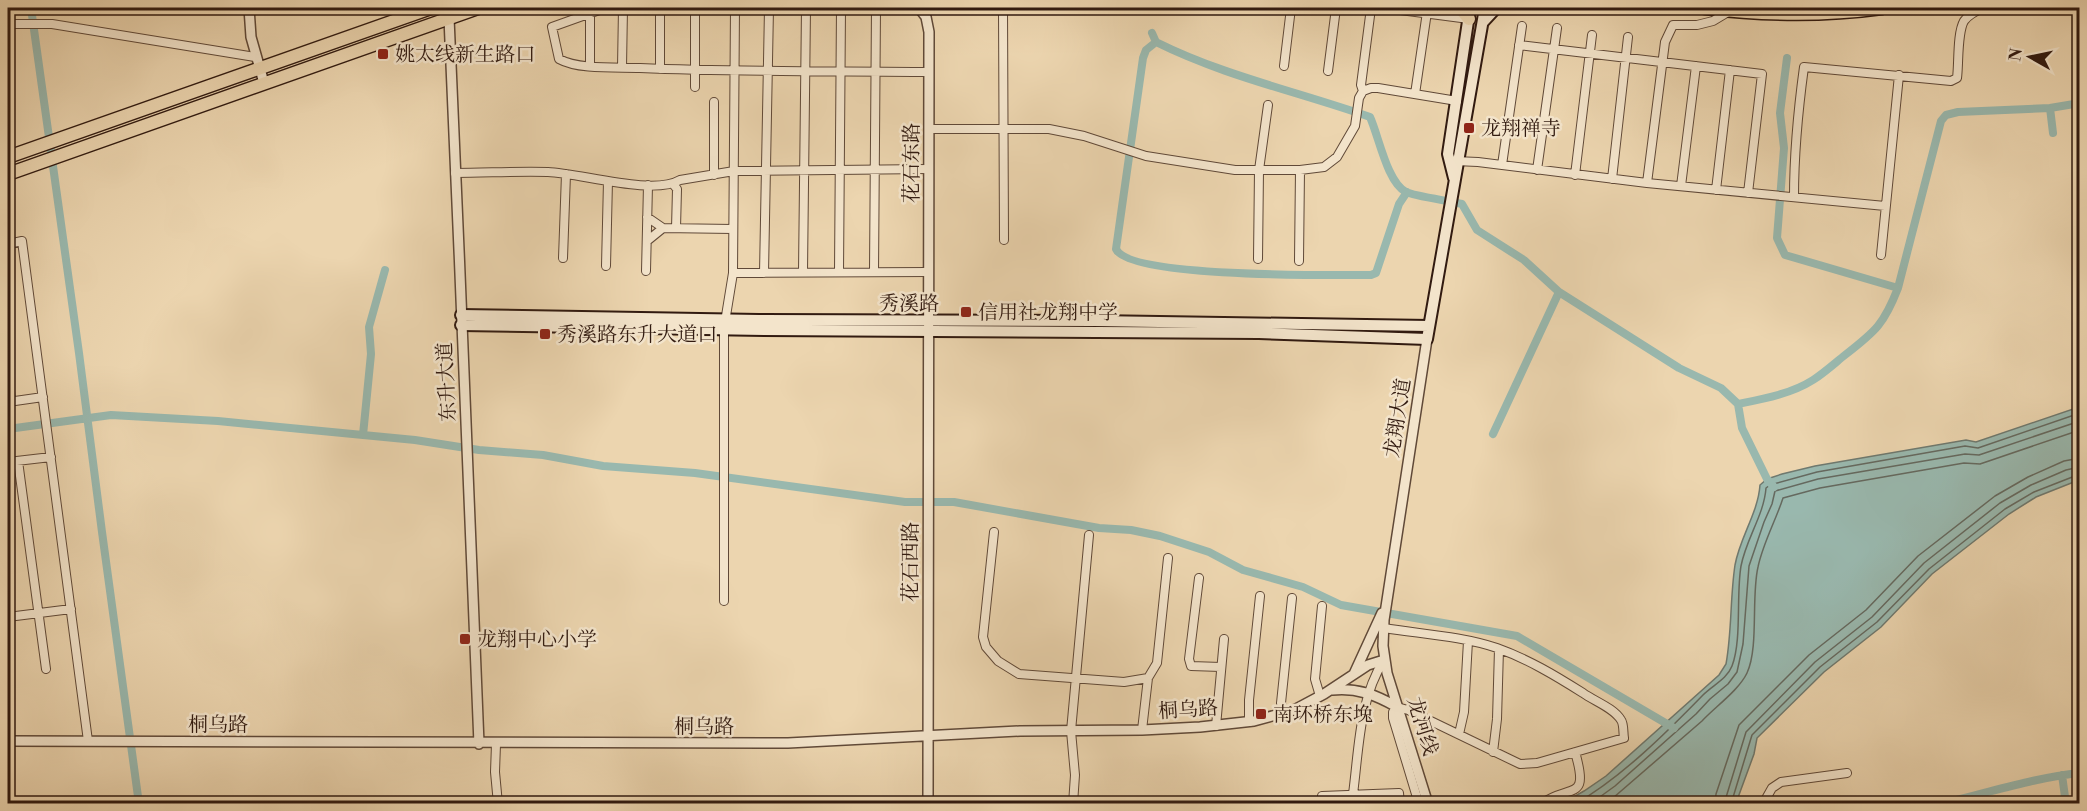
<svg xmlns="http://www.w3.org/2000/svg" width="2087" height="811" font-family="'Libre Bodoni','Noto Serif SC',serif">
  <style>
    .water { fill: #99b8ae; stroke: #6f796f; stroke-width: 1.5 }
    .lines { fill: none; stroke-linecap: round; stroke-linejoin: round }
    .shore { stroke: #65695f; stroke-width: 1.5 }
    .canal { stroke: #99b8ae; stroke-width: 8 }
    .minor-casing { stroke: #604938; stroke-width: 10 }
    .tertiary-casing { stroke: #604938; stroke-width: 12 }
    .secondary-casing { stroke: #311a10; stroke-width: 14 }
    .primary-casing { stroke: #311a10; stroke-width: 15 }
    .minor { stroke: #f3e4cb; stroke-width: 8 }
    .tertiary { stroke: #f3e4cb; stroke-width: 9 }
    .secondary { stroke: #f3e4cb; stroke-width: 10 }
    .primary { stroke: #ecd5af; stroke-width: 12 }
    .poi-dot { fill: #8f2418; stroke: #f3e4cb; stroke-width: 2 }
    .labels { text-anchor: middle; stroke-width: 5; stroke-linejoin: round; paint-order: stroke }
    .poi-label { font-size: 20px; fill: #311a10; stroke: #f3e4cb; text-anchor: start }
    .street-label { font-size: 20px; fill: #311a10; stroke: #f3e4cb }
  </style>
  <rect width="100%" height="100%" fill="#ecd5af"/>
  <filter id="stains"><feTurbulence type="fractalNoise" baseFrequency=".00333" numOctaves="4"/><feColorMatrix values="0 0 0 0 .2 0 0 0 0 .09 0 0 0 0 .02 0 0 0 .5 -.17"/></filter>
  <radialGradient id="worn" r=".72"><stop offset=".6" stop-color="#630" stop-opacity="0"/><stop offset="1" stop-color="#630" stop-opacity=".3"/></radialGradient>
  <path class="water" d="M2079,407V480L2036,497L2009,514L1932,574L1881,627L1824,672L1757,738L1754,754L1736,803H1563L1584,791L1606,776L1719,675L1726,664C1732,631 1730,598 1735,565C1740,537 1758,513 1760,485L1767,479L1782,474L1815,466L1966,440L1976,442Z"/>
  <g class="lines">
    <path class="shore" d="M1575,804C1621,778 1667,732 1703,695C1713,685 1727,679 1732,666C1742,640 1736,595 1741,566C1746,539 1764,515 1766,488L1770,485L1817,472L1965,446L1978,448L2080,413
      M1590,804L1615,786L1696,714L1710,699L1728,684L1737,672L1743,644L1749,566L1764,522L1772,504L1775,491L1818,479L1965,454L1979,455L2080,421
      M1606,804L1702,721C1715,707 1739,690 1747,673C1759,647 1751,597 1758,567C1763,543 1776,520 1783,498L1820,488L1964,463L1980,464L2080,430
      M1715,804L1716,794L1739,725L1809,655L1866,610L1918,556L1995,496L2028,477L2064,461L2080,458
      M1724,804L1746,732L1815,662L1872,617L1924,563L2000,503L2031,485L2066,470L2080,467
      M1731,804L1752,735L1820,667L1877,622L1929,569L2005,509L2034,492L2080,474"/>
    <path class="canal" d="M31,8L79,353L102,532L139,804
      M1152,33L1156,42C1224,76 1299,92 1370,117C1379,137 1387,182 1406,192C1414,196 1450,201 1462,204L1477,230L1524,260L1559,292L1679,368L1721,388L1738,404L1742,428L1767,479L1774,487
      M1156,42L1146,50L1143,58L1116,249C1129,278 1334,275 1371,275L1376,273L1399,204L1407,192
      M1787,58L1780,113L1784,148L1777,238L1785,255L1898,288
      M2050,108L2053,133
      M1738,404C1763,399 1791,394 1813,380C1824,373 1835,363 1845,355C1876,331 1884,324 1898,288L1941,121L1946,115L1958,112L2050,108L2080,103
      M8,429L111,415L218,421L415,440L479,450L543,455L603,466L695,473L905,502H954L1099,528L1131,530L1160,536L1209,552L1243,570L1303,587L1341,605L1517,636L1674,728
      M1493,434L1559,292
      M363,435L371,354L369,327L385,270
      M2062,775L2066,804
      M1939,804C1986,794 2031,778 2080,773"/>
    <g class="minor-casing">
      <path id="minor" d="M605,8L552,27L559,59C579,70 617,67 640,68C736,72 833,71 929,72
        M695,8V87
        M1003,8L1004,240
        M1385,8L1469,19
        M590,13V66
        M8,24H52L255,57
        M1519,45L1762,74L1748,193
        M1284,66L1291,8
        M622,67L623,8
        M660,69V8
        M1328,71L1336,8
        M1363,91L1361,85L1371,8
        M1415,94L1427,12
        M714,102V175
        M929,129H1049L1084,136L1146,156L1235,170H1300L1324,167L1337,157L1355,126L1359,98L1363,91L1371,88H1378L1457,101
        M1455,161L1478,162L1647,183L1885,206
        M1502,165L1522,26
        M1537,170L1557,28
        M455,173C486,173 517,171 548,172C580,173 653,196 680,180L734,171L929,169
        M1575,175L1592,35
        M1612,179L1628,37
        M1647,183L1665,42L1673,25H1697L1713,21L1728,12
        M673,184L677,189L676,228
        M1681,186L1696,66
        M1716,190L1730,70
        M1794,197C1794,153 1798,111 1804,67L1951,81L1957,78C1959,63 1957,33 1964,21C1969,14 1976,11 1983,8
        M647,217L663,228L733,229
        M647,241L663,228
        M8,244L22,241L88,741
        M1881,255L1899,75
        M563,258L566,174
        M1258,259L1259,170L1268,105
        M1299,261L1300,170
        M606,266L608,181
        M646,271L648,185
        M803,272L806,8
        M839,272L841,8
        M874,272L876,8
        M733,273L929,272
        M764,273L769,8
        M8,370L11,402
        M8,402L43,397
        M18,461L46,669
        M8,462L51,457
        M994,532L983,637L986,647L998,661L1019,674L1124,682L1148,678L1157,663L1168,558
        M1199,578L1189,659L1191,666L1221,667
        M724,601V328L733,273L735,8
        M8,617L71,609
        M1384,628C1421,634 1461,636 1497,648C1528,659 1556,676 1583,693C1594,701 1614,708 1621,720C1624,724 1623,733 1624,738L1537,763L1520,764L1408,710L1397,707L1393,712V718L1419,804
        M8,656L9,671
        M1320,696L1315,679L1322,606
        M1283,713L1281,703L1292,598
        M1249,722V700L1260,596
        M1216,726L1224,639
        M1142,730L1148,678
        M1459,734L1464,712L1468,641
        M496,744L495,772L498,804
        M1493,752L1497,719L1499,649
        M1353,794C1359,749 1359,699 1384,660
        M1322,796L1399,793L1400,804
        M1073,804L1075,775L1071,731L1089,535
        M1541,804C1570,783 1590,803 1575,752
        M1763,804L1772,788L1781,782L1847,773"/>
    </g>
    <g class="tertiary-casing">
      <path id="tertiary" d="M249,8L251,37L264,83
        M454,8L449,18C459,260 471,502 479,744
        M919,8L926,17L929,32L928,804
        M1427,339L1384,620L1383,646L1387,673L1428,804
        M1354,674L1382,613
        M1332,690C1356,687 1376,695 1397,707
        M8,741L788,743L1020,731L1142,730L1200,727L1254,721L1294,710L1324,694L1368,665L1384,660"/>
    </g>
    <g class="secondary-casing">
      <path id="secondary" d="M1483,22L1496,8
        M1454,178L1448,154L1470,8
        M461,315L759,320L1095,321L1429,326
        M461,325L764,330L1259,333L1427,339L1485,8"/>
    </g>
    <g class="primary-casing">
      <path id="primary" d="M1460,8L1469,19
        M1705,8C1763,15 1824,16 1882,8
        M8,157L431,8
        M8,174L478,8"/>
    </g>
    <use href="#minor" class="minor"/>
    <use href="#tertiary" class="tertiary"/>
    <use href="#secondary" class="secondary"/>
    <use href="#primary" class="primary"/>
  </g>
  <g class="poi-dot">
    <rect x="377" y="48" width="12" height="12" rx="3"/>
    <rect x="1463" y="122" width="12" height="12" rx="3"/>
    <rect x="960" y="306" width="12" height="12" rx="3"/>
    <rect x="539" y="328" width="12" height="12" rx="3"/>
    <rect x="459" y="633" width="12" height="12" rx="3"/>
    <rect x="1255" y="708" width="12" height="12" rx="3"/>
  </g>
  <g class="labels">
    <g class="poi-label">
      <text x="395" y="61">姚太线新生路口</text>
      <text x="1481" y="135">龙翔禅寺</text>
      <text x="978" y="319">信用社龙翔中学</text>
      <text x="557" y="341">秀溪路东升大道口</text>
      <text x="477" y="646">龙翔中心小学</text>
      <text x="1273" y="721">南环桥东堍</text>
    </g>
    <g class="street-label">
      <text transform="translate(911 163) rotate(-90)" y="7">花石东路</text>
      <text x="909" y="310">秀溪路</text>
      <text transform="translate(446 382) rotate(-93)" y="7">东升大道</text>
      <text transform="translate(1397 418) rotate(-81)" y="7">龙翔大道</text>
      <text transform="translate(910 562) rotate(-90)" y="7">花石西路</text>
      <text transform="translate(1188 709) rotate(-4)" y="7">桐乌路</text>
      <text x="218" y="731">桐乌路</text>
      <text x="704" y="733">桐乌路</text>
      <text transform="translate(1423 726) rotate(73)" y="7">龙河线</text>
    </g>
  </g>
  <rect width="2087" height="811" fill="none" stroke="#ecd5af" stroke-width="30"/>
  <rect x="9" y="9" width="2069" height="793" fill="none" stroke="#311a10" stroke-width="3"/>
  <rect x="15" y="15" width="2057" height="781" fill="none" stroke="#311a10" stroke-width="1.5"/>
  <g transform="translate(2030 57) rotate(279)" stroke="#f3e4cb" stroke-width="4.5" paint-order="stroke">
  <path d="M0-4.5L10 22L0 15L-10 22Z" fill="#311a10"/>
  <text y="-9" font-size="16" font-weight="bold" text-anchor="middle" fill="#311a10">N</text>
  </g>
  <rect width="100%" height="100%" filter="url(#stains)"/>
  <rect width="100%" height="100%" fill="url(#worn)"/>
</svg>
